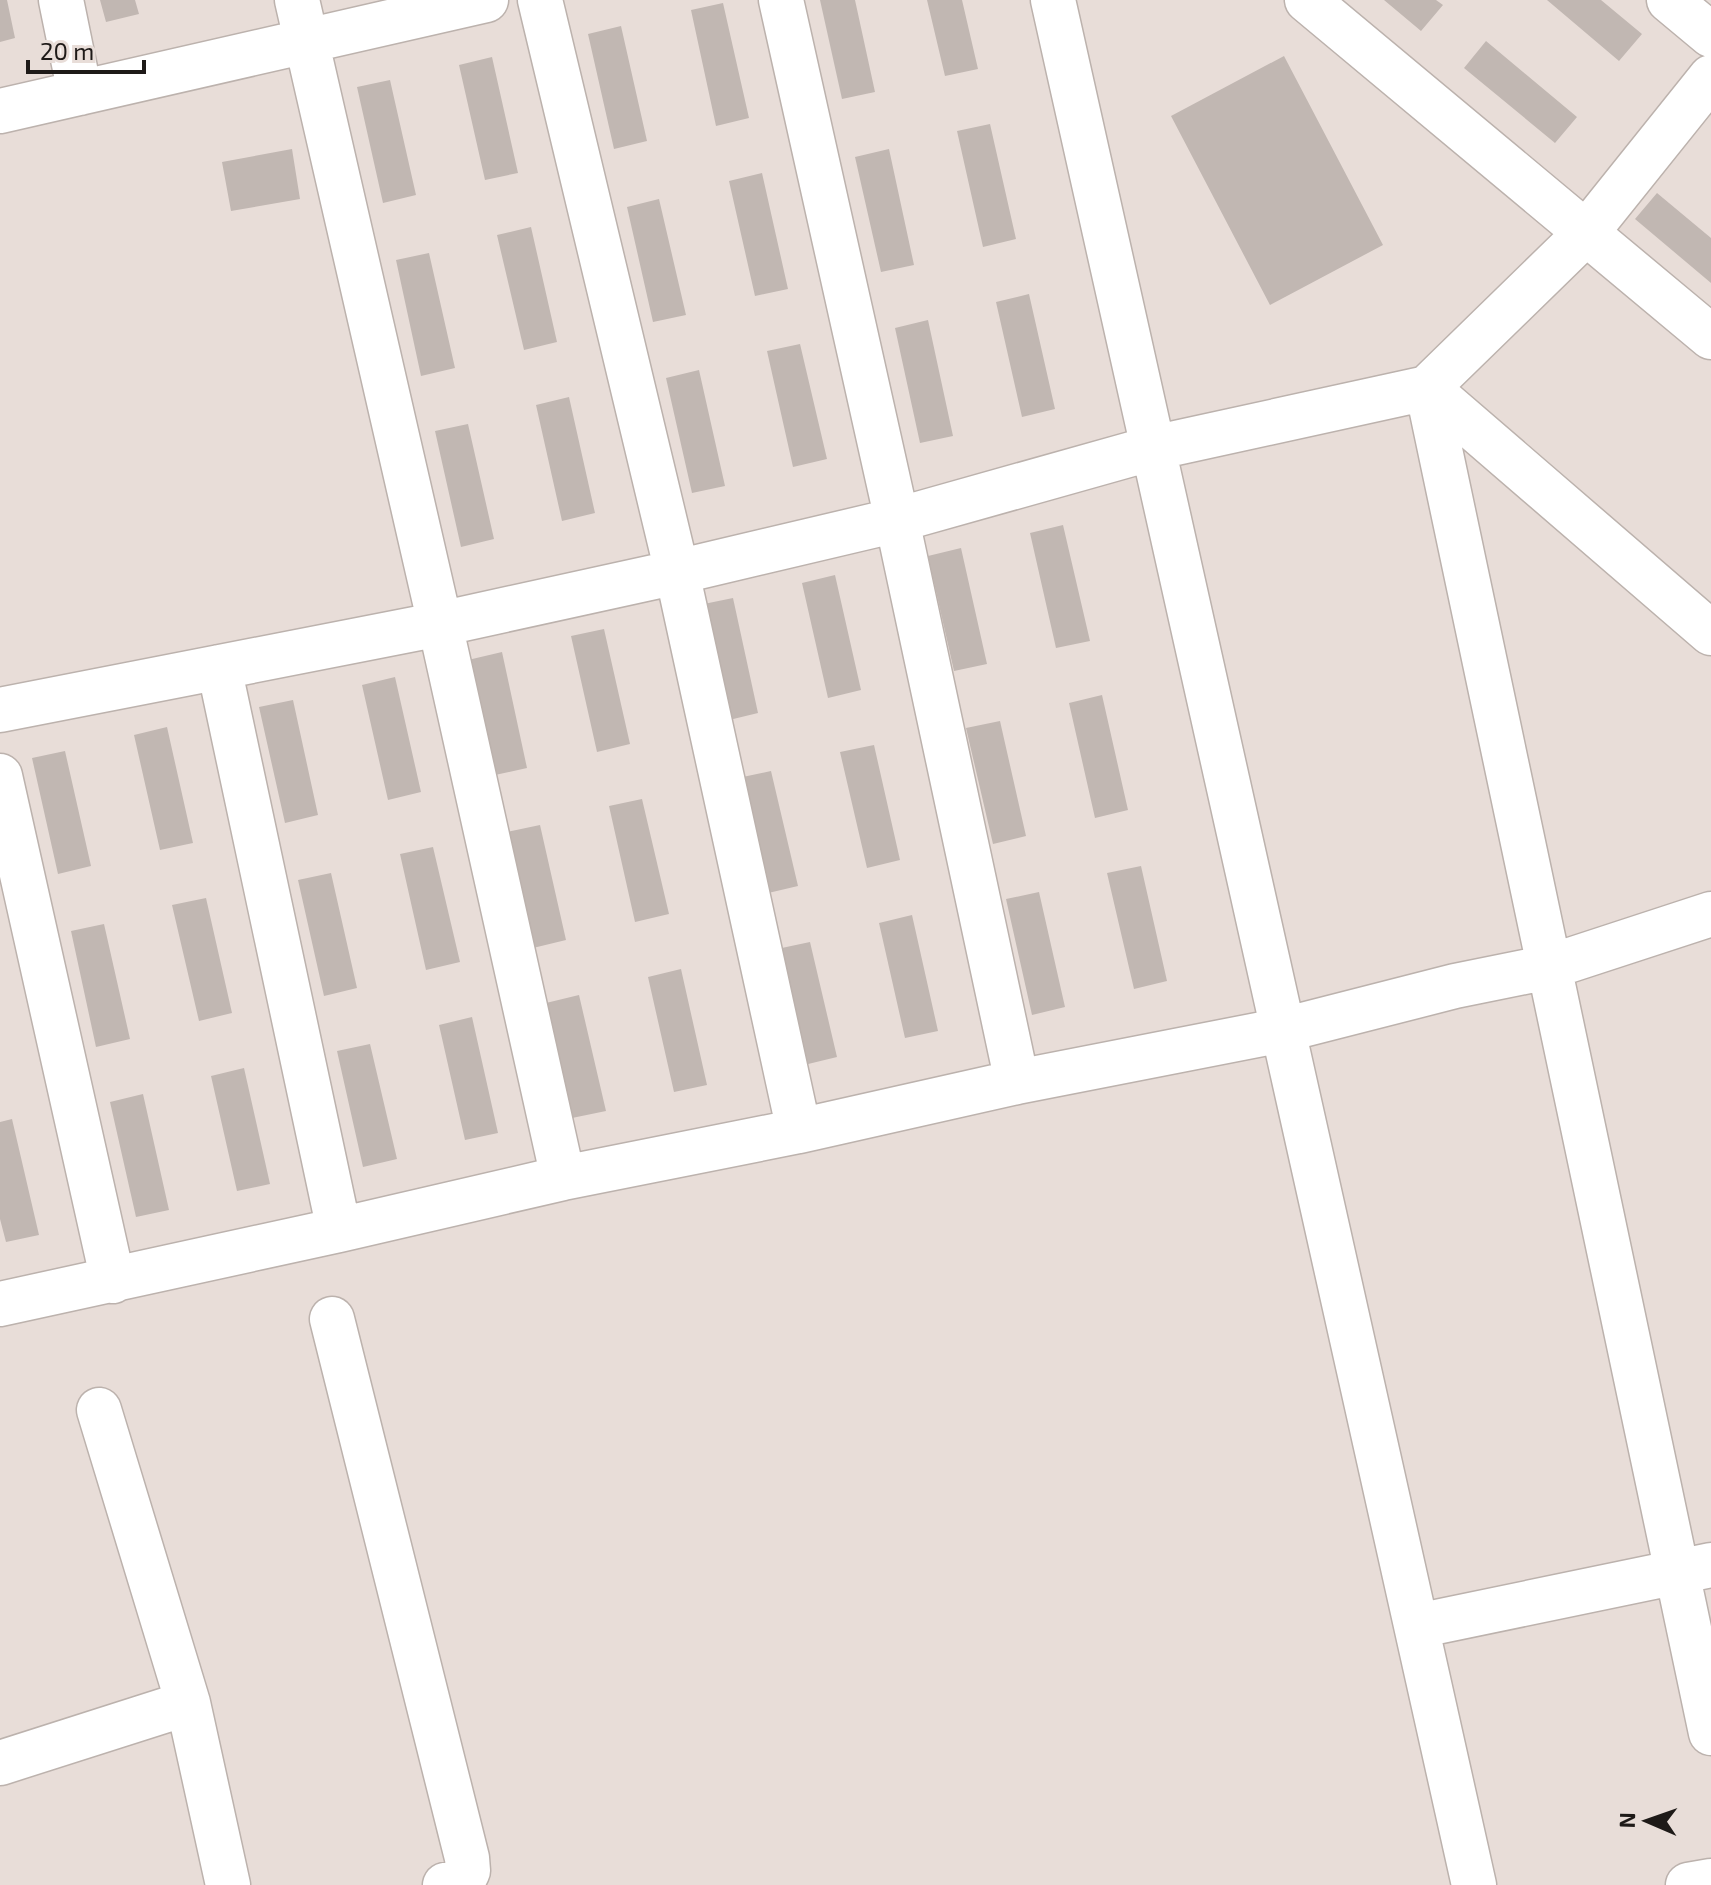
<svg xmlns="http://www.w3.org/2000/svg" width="1711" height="1885" font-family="'Exo 2',sans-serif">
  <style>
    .building { fill: #c1b7b2 }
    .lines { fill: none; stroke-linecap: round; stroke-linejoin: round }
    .street-casing { stroke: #bcb2ad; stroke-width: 47 }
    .street { stroke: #fff; stroke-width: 44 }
  </style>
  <rect width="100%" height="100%" fill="#e8ddd8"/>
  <path class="building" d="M0,0H7L15,38L0,42Z
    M100,0H135L139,14L106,22Z
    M820,0H855L875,92L842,99Z
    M927,0H962L978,69L945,76Z
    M1384,0H1436L1443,5L1421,31Z
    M1547,0H1601L1642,34L1619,61Z
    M723,3L749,118L716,126L691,10Z
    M621,26L647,141L614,149L588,34Z
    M1486,41L1577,117L1555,143L1464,68Z
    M1284,56L1383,245L1270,305L1171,116Z
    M492,57L518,173L485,180L459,65Z
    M390,80L416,195L383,203L357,87Z
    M990,124L1016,239L983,247L957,131Z
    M292,149L300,199L231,211L222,162Z
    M889,149L914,265L881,272L855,157Z
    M762,173L788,289L755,296L729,181Z
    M1657,193L1711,238V283L1635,219Z
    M659,199L686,315L653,322L627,207Z
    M531,227L557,342L524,350L497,235Z
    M429,253L455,368L421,376L396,260Z
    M1029,294L1055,409L1022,417L996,302Z
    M928,320L953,436L920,443L895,328Z
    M800,344L827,459L793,467L767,351Z
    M699,370L725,486L692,493L666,378Z
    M569,397L595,513L562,521L536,405Z
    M468,424L494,539L461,547L435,431Z
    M1063,525L1090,641L1056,648L1030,533Z
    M961,548L987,664L954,671L928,556Z
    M835,575L861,690L828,698L802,583Z
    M733,598L758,713L725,721L699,605Z
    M604,629L630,744L597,752L571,636Z
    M502,652L527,768L495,775L468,660Z
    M395,677L421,792L388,800L362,685Z
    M1102,695L1128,810L1095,818L1069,703Z
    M293,700L318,815L285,823L259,707Z
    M1000,721L1026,836L993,844L966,728Z
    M167,727L193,843L160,850L134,735Z
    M874,745L900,860L867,868L840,752Z
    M65,751L91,866L58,874L32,758Z
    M771,771L798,886L764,894L738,778Z
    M642,799L669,914L635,922L609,806Z
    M540,825L566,940L533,948L507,832Z
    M433,847L460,962L426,970L400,854Z
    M1141,866L1167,981L1134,989L1107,873Z
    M331,873L357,988L324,996L298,880Z
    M1039,892L1065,1007L1032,1015L1006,899Z
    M206,898L232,1013L199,1021L172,905Z
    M912,915L938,1031L905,1038L879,923Z
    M104,924L130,1039L96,1047L71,931Z
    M810,942L837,1057L804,1065L777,949Z
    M681,969L707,1085L674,1092L648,977Z
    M579,995L606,1111L572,1118L546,1003Z
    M472,1017L498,1133L465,1140L439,1025Z
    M370,1044L397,1159L363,1167L337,1051Z
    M244,1068L270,1184L237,1191L211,1076Z
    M143,1094L169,1210L136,1217L110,1102Z
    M12,1119L39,1235L6,1242L0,1219V1122Z"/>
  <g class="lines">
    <g class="street-casing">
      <path id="street" d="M61,0L80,93
        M297,0L440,624L563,1178
        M540,0L677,572L799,1131
        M781,0L897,520L1017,1082
        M1053,0L1474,1885
        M1307,0L1711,337
        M1669,0L1711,35
        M0,111L486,0
        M1427,388L1711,1733
        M1427,388L1711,633
        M219,667L339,1230
        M0,710L440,624L677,572L897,520L1153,448L1427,388L1586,233L1711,77
        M0,776L113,1281
        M0,1304L339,1230L563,1178L799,1131L1017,1082L1283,1030L1455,986L1549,967L1711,914
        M332,1319L467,1858L468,1871L463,1881L445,1885
        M99,1410L188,1703L228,1885
        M1417,1626L1711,1565
        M0,1763L188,1703
        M1688,1885L1711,1881"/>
    </g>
    <use href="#street" class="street"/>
  </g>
  <g transform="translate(1647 1821) rotate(272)" stroke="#e8ddd8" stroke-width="6" paint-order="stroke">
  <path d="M0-6L14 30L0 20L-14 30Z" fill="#1e1a18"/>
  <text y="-12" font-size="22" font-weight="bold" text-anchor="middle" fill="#1e1a18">N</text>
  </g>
  <path d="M28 60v12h116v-12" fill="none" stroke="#1e1a18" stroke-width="4"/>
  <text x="40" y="60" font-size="24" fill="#1e1a18" stroke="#e8ddd8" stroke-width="6" paint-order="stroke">20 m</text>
</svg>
